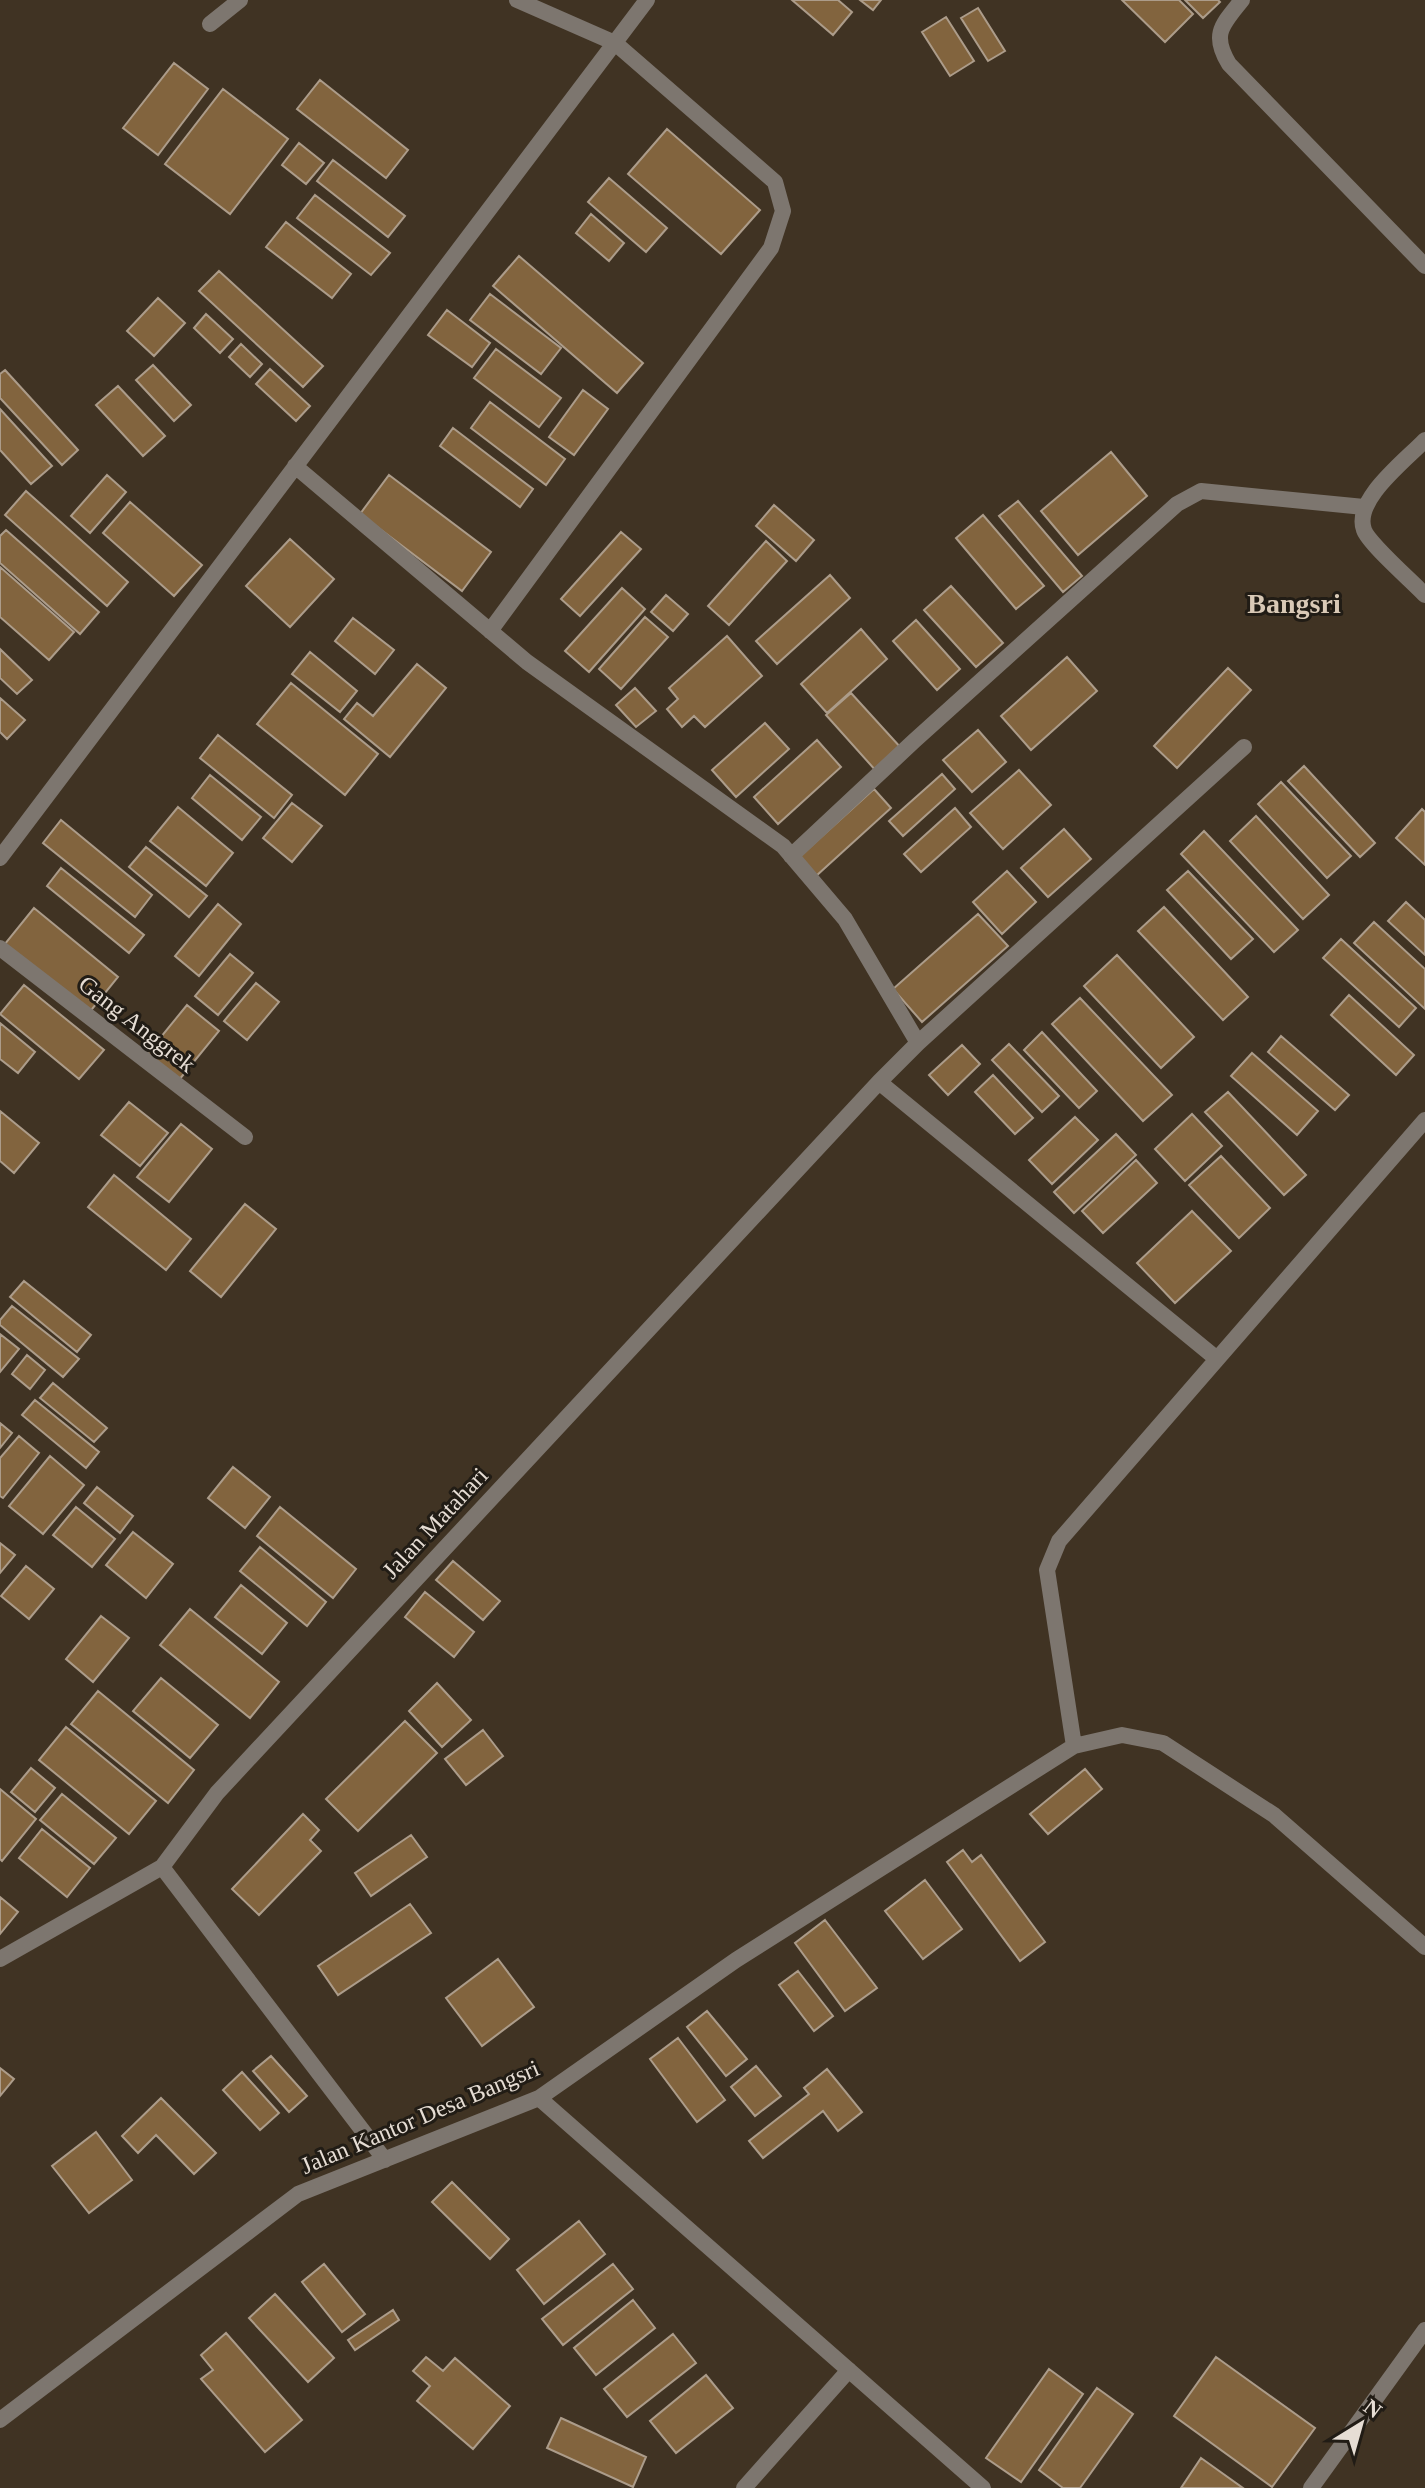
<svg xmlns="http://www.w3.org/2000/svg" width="1425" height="2488" font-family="'Times New Roman',serif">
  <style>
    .building { fill: #82643e; stroke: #ac9c8a; stroke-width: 2 }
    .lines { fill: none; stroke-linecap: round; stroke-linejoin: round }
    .street { stroke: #7d766f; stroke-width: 16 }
    .labels { text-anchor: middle; stroke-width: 6; stroke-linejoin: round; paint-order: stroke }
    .street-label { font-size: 24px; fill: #e6ddd4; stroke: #211c15 }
    .quarter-label { font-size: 28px; font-weight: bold; fill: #d9c9b6; stroke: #211c15 }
  </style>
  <rect width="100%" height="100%" fill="#403323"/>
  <path class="building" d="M792,0H838L852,12L833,35Z
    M860,0H881L873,10Z
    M1122,0H1179L1193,14L1165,42Z
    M1185,0H1218L1220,2L1203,18Z
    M978,8L1005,51L988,61L961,18Z
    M946,17L974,61L950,76L922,32Z
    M174,63L208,89L158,155L123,128Z
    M320,80L408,150L386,178L297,109Z
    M223,89L288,139L230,214L165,164Z
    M667,129L760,210L721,254L628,174Z
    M299,143L324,163L306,184L282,165Z
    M333,160L405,216L388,237L317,181Z
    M609,178L667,228L646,252L588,202Z
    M315,195L390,253L371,275L297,218Z
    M591,214L624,243L609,261L576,233Z
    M286,222L351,274L332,298L266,247Z
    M519,256L643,363L617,393L493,286Z
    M219,271L323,366L303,387L199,291Z
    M490,294L561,348L541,374L470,320Z
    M158,298L185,323L154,356L127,331Z
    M447,310L490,343L472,367L428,335Z
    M206,314L233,339L220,353L194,328Z
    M241,344L262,364L250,377L229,357Z
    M496,349L561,398L539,427L474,378Z
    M153,365L191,405L174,421L136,380Z
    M270,369L310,406L296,421L256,384Z
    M5,370L78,450L62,465L0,398V374Z
    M118,386L165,436L143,456L96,405Z
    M583,390L608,409L574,455L549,437Z
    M490,402L565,459L546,485L471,428Z
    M0,409L52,466L31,484L0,450Z
    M453,428L533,489L520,507L440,446Z
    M1111,452L1147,496L1078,555L1041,511Z
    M107,475L126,492L90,533L71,516Z
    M389,475L491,552L462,591L360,514Z
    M26,491L128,582L107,606L5,515Z
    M1018,501L1082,576L1063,592L999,516Z
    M130,502L202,565L174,596L103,533Z
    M774,505L814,540L796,561L756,526Z
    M983,515L1044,586L1016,609L956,538Z
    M6,530L99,612L80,634L0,563V536Z
    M621,532L641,549L580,616L561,599Z
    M290,539L334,579L290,627L246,586Z
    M766,541L787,561L729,625L708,606Z
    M0,567L74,632L49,660L0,617Z
    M830,575L850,598L777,664L756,641Z
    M951,586L1003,643L976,667L924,610Z
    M622,588L645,609L589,672L565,651Z
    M666,595L688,614L673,631L651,612Z
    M645,617L668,637L621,689L599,669Z
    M353,618L394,650L375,674L335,641Z
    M916,620L960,669L937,690L893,641Z
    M861,629L887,659L827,713L801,684Z
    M727,636L762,676L705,727L694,716L682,727L667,709L678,699L669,688Z
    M0,649L32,680L17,694L0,678Z
    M310,652L357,691L340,712L292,674Z
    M1067,657L1097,691L1031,750L1001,716Z
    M417,664L446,688L390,757L344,719L357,703L373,716Z
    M1228,668L1251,690L1177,768L1154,746Z
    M291,683L378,754L345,795L257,724Z
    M635,688L656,711L636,727L616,705Z
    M851,693L902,749L877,772L826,715Z
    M0,698L25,720L7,739L0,732Z
    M765,723L789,749L736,797L712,770Z
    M978,730L1006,762L972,792L943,760Z
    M218,735L292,795L274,818L200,758Z
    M817,740L841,767L778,824L754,797Z
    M1304,766L1375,843L1360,857L1288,781Z
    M1019,770L1051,805L1003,849L970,813Z
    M942,774L955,789L903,836L889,821Z
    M210,775L261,817L242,840L192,798Z
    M1281,782L1351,856L1327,878L1258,804Z
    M874,789L891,808L816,876L799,857Z
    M292,803L322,826L292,862L263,838Z
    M178,807L233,853L206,886L150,841Z
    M955,808L971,827L921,872L904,854Z
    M1422,809L1425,812V865L1396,838Z
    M1256,816L1329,895L1303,919L1230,841Z
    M61,820L152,895L135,917L43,843Z
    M1064,829L1091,859L1048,897L1021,868Z
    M1204,831L1298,930L1274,952L1181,854Z
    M146,847L207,896L189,917L129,867Z
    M61,868L144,935L129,953L47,886Z
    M1007,871L1036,902L1002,934L973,902Z
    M1188,871L1253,939L1231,959L1167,890Z
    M1406,902L1425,920V955L1388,921Z
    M218,904L241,924L199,976L175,956Z
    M1164,907L1248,997L1223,1020L1138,931Z
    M34,908L118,977L88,1014L4,945Z
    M978,914L1008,946L922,1022L893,989Z
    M1374,922L1425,969V1009L1354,943Z
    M1341,939L1416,1008L1399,1027L1323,958Z
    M230,954L253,973L218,1015L195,996Z
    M1117,955L1194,1037L1161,1068L1084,986Z
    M256,983L279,1002L247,1040L224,1021Z
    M24,985L104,1050L79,1079L0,1014Z
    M1349,995L1414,1055L1396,1075L1331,1015Z
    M1080,998L1172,1095L1143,1121L1052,1024Z
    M187,1005L219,1031L179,1080L147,1054Z
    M0,1023L35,1052L18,1073L0,1059Z
    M1042,1032L1097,1091L1079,1108L1024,1050Z
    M1281,1036L1349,1095L1335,1110L1268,1052Z
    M1009,1044L1059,1096L1042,1112L992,1060Z
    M962,1045L980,1064L948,1095L929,1075Z
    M1252,1053L1318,1111L1297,1135L1231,1076Z
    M993,1075L1033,1118L1015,1134L975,1092Z
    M1228,1092L1306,1175L1284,1195L1205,1112Z
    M129,1102L168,1133L140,1166L101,1135Z
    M0,1111L39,1143L14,1173L0,1161Z
    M1192,1114L1222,1146L1185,1181L1155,1149Z
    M1075,1117L1098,1140L1052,1184L1029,1160Z
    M181,1124L212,1149L169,1202L137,1177Z
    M1116,1134L1136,1155L1074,1213L1054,1192Z
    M1221,1156L1270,1208L1239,1238L1189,1185Z
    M1136,1160L1157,1183L1103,1233L1082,1211Z
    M114,1175L191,1239L166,1270L88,1207Z
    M245,1204L276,1229L221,1297L190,1271Z
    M1192,1211L1231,1251L1175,1303L1137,1263Z
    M24,1281L91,1335L77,1352L10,1297Z
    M12,1306L79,1359L63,1377L0,1325V1320Z
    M0,1334L19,1349L0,1372Z
    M27,1355L45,1370L30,1389L12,1374Z
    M53,1383L107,1428L94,1442L40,1398Z
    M35,1400L99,1452L86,1468L22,1415Z
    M0,1423L12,1433L0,1448Z
    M19,1436L39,1453L3,1498L0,1496V1458Z
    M50,1456L84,1485L43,1534L9,1506Z
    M233,1467L270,1497L245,1528L208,1498Z
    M97,1487L133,1516L120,1533L84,1503Z
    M76,1507L115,1539L92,1567L53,1535Z
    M280,1507L356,1569L333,1598L257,1536Z
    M133,1532L173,1564L146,1598L106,1565Z
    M0,1543L15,1555L0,1573Z
    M260,1547L326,1602L307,1626L240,1571Z
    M453,1561L500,1601L483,1620L436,1580Z
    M26,1566L54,1589L29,1619L1,1596Z
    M241,1585L287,1623L262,1654L215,1617Z
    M425,1592L474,1632L454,1657L405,1617Z
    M190,1609L279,1682L250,1718L160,1645Z
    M101,1616L129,1638L93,1682L66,1659Z
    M161,1678L218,1725L190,1758L133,1711Z
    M437,1683L471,1720L442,1747L409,1711Z
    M98,1691L194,1770L168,1803L71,1724Z
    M405,1721L437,1753L358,1831L326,1799Z
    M66,1727L156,1801L129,1834L39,1760Z
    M483,1730L503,1756L466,1785L445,1759Z
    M31,1768L55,1788L35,1812L11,1792Z
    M1085,1769L1102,1789L1048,1834L1030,1814Z
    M0,1789L36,1819L2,1861L0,1859Z
    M62,1794L116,1838L94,1864L40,1820Z
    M303,1814L319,1830L310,1840L321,1851L259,1915L232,1889Z
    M42,1829L90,1868L67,1897L19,1858Z
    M411,1835L427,1857L371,1896L355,1873Z
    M963,1850L972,1862L981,1855L1045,1942L1020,1961L947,1862Z
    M925,1880L962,1929L923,1959L885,1911Z
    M0,1897L18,1912L0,1934Z
    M410,1904L431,1933L338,1995L318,1966Z
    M825,1920L877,1988L845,2011L795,1943Z
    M498,1959L534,2007L482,2046L446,1998Z
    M798,1971L833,2016L814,2031L779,1985Z
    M707,2011L747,2059L726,2076L687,2027Z
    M678,2038L725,2100L697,2122L650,2059Z
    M271,2056L307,2096L289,2112L253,2071Z
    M756,2066L781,2096L755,2116L731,2087Z
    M0,2068L14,2079L0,2096Z
    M827,2069L862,2112L838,2131L823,2111L763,2158L749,2141L809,2094L804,2088Z
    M242,2072L279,2113L260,2130L223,2090Z
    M161,2098L216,2153L194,2174L156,2135L138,2153L122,2136Z
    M96,2132L132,2180L89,2213L52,2166Z
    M452,2182L509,2239L490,2259L432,2202Z
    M579,2221L605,2254L544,2304L517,2270Z
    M324,2264L365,2314L342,2332L302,2282Z
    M613,2264L633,2289L563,2345L542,2319Z
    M275,2294L334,2358L308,2382L249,2318Z
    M633,2300L655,2328L596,2375L574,2348Z
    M393,2310L399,2320L355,2350L348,2340Z
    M226,2333L302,2420L265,2452L201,2379L213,2370L201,2355Z
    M673,2334L696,2363L627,2417L604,2389Z
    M426,2357L443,2371L455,2358L510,2406L473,2449L417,2401L430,2386L413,2371Z
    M1216,2357L1315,2428L1272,2487L1174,2416Z
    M1049,2369L1083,2394L1021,2482L986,2458Z
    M706,2375L733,2408L676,2453L650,2421Z
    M1097,2388L1133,2414L1080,2488H1063L1039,2470Z
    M561,2418L646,2457L633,2487L547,2448Z
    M1201,2458L1243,2488H1181Z"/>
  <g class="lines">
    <path class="street" d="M1242,0C1222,25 1211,34 1229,64L1425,266
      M210,24L240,0
      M1425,440C1405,461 1353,500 1364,530C1369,544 1413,582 1425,595
      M295,466L527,662L783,846L845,919L918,1043
      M490,631L771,248L783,211L775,182L615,43L517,0
      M791,856L914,741L1177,504L1201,491L1364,507
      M0,858L647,0
      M0,948L245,1137
      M879,1082L1217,1359
      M1074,1746L1047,1570L1059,1541L1425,1120
      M162,1867L385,2160
      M0,1959L162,1867L217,1793L879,1082L918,1043L1244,747
      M539,2098L983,2488
      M0,2420L298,2194L539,2098L736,1960L1074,1746L1122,1735L1163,1743L1274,1815L1425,1947
      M744,2488L849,2370
      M1311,2488L1425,2330"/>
  </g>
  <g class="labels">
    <g class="street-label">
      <text transform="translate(137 1024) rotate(38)" y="8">Gang Anggrek</text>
      <text transform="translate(435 1523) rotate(-47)" y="8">Jalan Matahari</text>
      <text transform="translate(420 2117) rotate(-23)" y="8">Jalan Kantor Desa Bangsri</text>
    </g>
    <g class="quarter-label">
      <text x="1294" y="613">Bangsri</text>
    </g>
  </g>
  <g transform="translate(1361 2424) rotate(37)" stroke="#211c15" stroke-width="6" paint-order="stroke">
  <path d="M0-6L14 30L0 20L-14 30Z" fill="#e6ddd4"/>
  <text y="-12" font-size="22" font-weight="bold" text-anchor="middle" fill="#e6ddd4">N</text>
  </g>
</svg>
